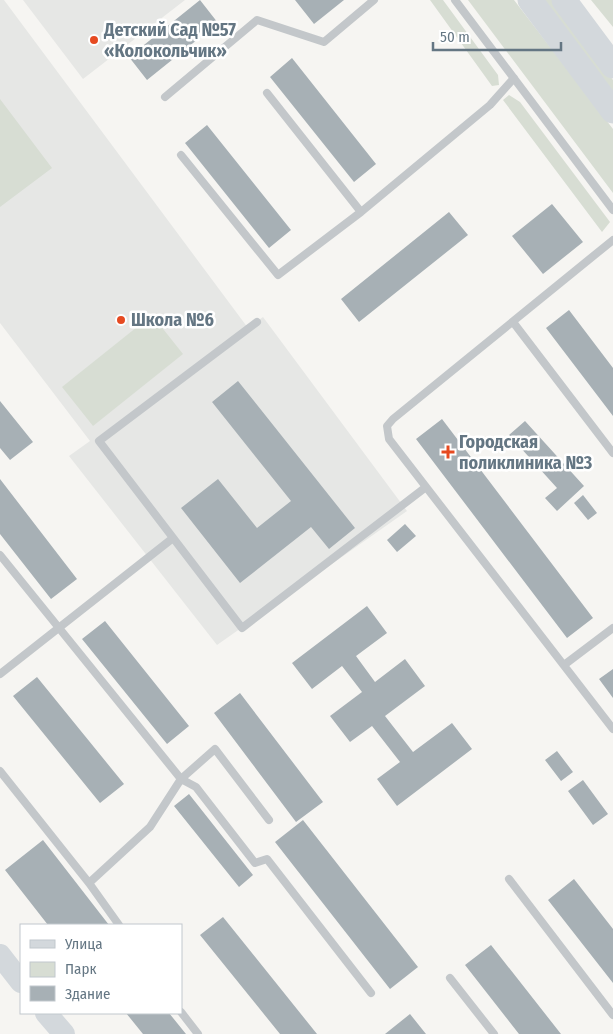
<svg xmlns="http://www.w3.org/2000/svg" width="613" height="1034" font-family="'Fira Sans Condensed',sans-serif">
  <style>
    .built { fill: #e6e7e5 }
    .green { fill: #d7ddd3 }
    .building { fill: #a7b0b5 }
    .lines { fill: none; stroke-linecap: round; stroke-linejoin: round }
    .service { stroke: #c3c7ca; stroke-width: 8 }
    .secondary { stroke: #d3d8dc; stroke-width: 22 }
    .primary { stroke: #d3d8dc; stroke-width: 25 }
    .poi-dot { fill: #e64a21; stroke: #fff; stroke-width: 2 }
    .labels { text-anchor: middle; stroke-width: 5; stroke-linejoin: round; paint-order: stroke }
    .poi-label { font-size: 18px; font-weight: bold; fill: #647683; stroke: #fff; text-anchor: start }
  </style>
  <rect width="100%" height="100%" fill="#f6f5f2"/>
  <path class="built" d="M0,0H4L248,328L263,317L407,511L217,645L69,456L90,441L0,323Z
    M23,0H185L83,79Z"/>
  <path class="green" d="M430,0H443L498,75L499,85L492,86Z
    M468,0H514L613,129V193Z
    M542,0H553L613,80V94Z
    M591,0H613V27Z
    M509,95L520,102L610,222L602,232L503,100Z
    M0,99L52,168L0,207Z
    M152,315L183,354L93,426L62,387Z"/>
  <path class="building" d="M200,0L218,23L147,80L129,57Z
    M295,0H344L314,24Z
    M292,58L376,164L354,182L270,77Z
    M207,125L291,230L269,248L185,143Z
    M552,204L583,242L543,274L512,236Z
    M449,212L468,235L359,322L341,299Z
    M569,310L613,368V416L546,328Z
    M238,381L355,528L329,549L311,527L240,583L181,508L218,479L257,528L291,501L212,402Z
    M0,401L33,442L10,460L0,448Z
    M442,419L593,618L567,638L416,439Z
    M525,421L584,486L557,511L545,498L557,488L509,435Z
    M0,479L77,579L51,599L0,534Z
    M583,495L597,513L588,520L574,503Z
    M405,524L416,536L397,552L387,540Z
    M367,606L387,633L356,656L375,682L405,659L425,686L385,716L413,752L452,723L472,749L397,806L377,779L400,762L372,726L350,742L330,716L362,692L342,666L312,689L292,663Z
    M105,621L189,726L167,744L82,639Z
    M613,669V698L599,679Z
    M37,677L124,784L100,803L13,696Z
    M240,693L323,802L296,822L214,713Z
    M557,751L573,772L561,781L545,760Z
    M583,780L608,814L593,825L568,791Z
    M189,794L253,875L239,887L174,806Z
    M303,820L418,967L390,989L275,842Z
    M43,840L109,925H48L5,870Z
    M574,879L613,929V983L548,900Z
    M223,917L317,1034H280L200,935Z
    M491,945L561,1034H519L465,965Z
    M126,1013H169L186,1034H143Z
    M410,1014L426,1034H385Z"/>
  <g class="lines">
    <path class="service" d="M455,0L613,210
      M267,93L361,212L490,105L514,78
      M165,97L257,20L324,42L374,0
      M181,155L278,275L361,212
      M613,240L393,419L387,426L389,439L613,729
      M257,322L99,441L242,628L426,487
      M513,322L613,453
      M0,555L181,779L150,827L89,883L0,771
      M564,665L613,628
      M0,674L173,538
      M269,820L215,749L181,779L196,787L255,863L267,859L371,993
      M509,879L613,1015
      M89,883L119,925
      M450,978L494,1034
      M181,1012L198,1034"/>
    <path class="secondary" d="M0,955L21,982
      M46,1013L64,1034"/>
    <path class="primary" d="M530,0L613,111
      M564,0L613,66"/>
  </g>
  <g class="poi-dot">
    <circle cx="94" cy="40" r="5"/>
    <circle cx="121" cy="320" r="5"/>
    <path d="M445.5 444.5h5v5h5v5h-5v5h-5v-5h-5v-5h5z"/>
  </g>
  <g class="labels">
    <g class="poi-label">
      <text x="104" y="36">Детский Сад №57<tspan x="104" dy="21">«Колокольчик»</tspan></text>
      <text x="131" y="326">Школа №6</text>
      <text x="459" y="448">Городская<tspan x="459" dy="21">поликлиника №3</tspan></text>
    </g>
  </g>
  <rect x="20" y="924" width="162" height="90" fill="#ffffff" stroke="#c1c8cd"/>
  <rect x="30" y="940" width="25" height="8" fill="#d3d8dc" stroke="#c1c8cd"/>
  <text x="65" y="949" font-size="15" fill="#647683">Улица</text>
  <rect x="30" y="962" width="25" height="15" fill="#d7ddd3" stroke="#c1c8cd"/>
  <text x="65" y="974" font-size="15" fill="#647683">Парк</text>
  <rect x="30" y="986" width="25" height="15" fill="#a7b0b5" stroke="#c1c8cd"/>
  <text x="65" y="999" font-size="15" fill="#647683">Здание</text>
  <path d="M433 42v8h128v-8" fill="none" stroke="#647683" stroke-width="2.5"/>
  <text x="440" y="42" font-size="15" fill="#647683" stroke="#ffffff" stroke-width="4" paint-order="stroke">50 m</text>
</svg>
